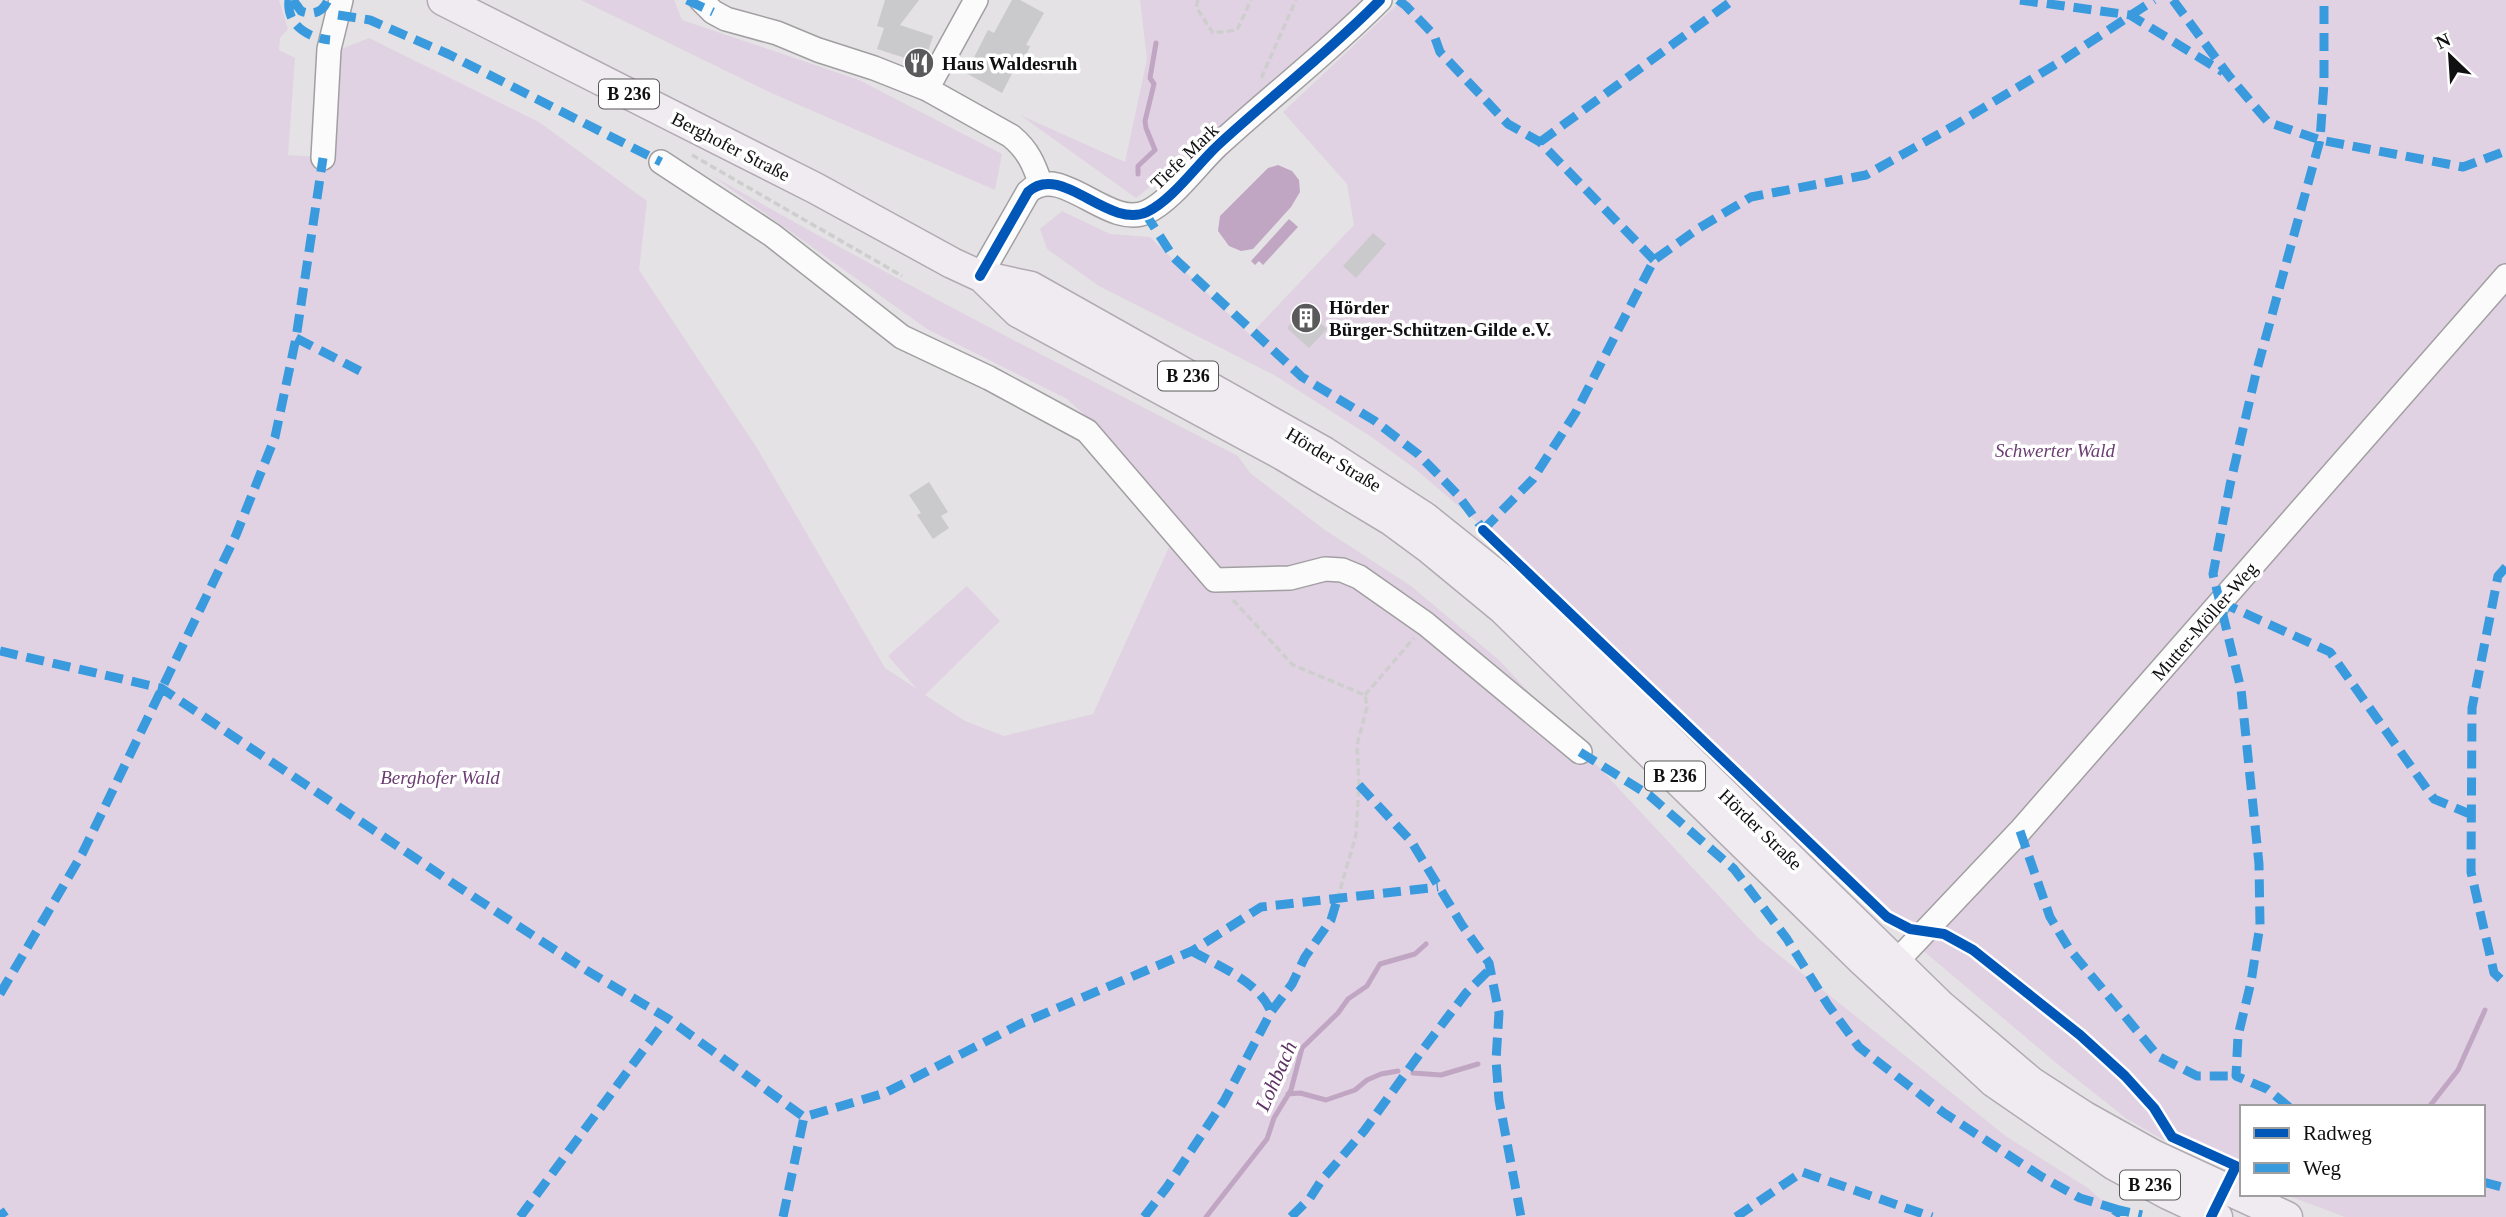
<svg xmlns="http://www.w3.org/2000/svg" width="2506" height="1217" font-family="'Times New Roman',serif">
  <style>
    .green { fill: #e0d2e2 }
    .water { fill: #c0a6c3 }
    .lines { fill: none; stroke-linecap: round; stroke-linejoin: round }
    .stream { stroke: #c0a6c3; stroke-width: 5 }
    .building { fill: #cac9cb }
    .minor-casing { stroke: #a19fa1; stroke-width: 26 }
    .major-casing { stroke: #b2aab3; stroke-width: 33 }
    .path { stroke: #cfcecf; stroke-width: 3.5; stroke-dasharray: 7 3.5; stroke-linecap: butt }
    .minor { stroke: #fbfbfb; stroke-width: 23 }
    .major { stroke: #f0ebf1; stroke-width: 30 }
    .quiet { stroke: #3a9ade; stroke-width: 9; stroke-dasharray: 18 9; stroke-linecap: butt }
    .cycleway-casing { stroke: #fff; stroke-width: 15 }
    .cycleway { stroke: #0057b8; stroke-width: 10 }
    .labels { text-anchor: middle; stroke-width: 7; stroke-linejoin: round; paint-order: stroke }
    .shield { fill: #fff; stroke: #585758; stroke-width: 2 }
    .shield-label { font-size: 18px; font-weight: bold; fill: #100f11 }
    .poi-label { font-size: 19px; font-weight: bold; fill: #100f11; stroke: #fff; text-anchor: start }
    .street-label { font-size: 19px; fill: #100f11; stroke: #fff }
    .park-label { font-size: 19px; font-style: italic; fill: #6b3d72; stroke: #fff }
    .water-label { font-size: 21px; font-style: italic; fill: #5f3266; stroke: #fff }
  </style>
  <rect width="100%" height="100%" fill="#e4e2e4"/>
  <path class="green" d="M0,0H279L288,29L280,38L279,50L295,58L288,155L331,158L339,50L369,38L539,122L647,201L639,270L757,448L885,668L917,689L888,656L967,586L1000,621L925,695L965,721L1004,736L1093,714L1180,523L1108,436L1067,399L927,329L711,175C884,274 1060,365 1238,456L1250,473L1325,530L1411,586L1500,661L1759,939L2007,1137L2088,1188L2120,1217H0Z
    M581,0H674L682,20L859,80L1002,154L995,190L769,92Z
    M1140,0H1363L1350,16L1255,101L1136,198L1020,115L1125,162L1147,59Z
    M1402,0H2506V1217H2345L2283,1194H2483V1107H2242V1177L2169,1143L2127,1119L2055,1062L1907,937L1644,677L1504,545L1414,468L1373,438L1274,375L1099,286L1047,249L1040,229L1062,211L1110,234L1150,237L1250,335L1354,225L1347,184L1283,112Z"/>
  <path class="water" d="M1278,165L1292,171L1299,180L1300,192L1291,207L1253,249L1241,251L1229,246L1218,231L1220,216L1268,168Z
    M1289,219L1298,227L1263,265L1259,261L1255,265L1251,261Z"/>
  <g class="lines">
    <path class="stream" d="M1138,174V166L1155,150L1146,128L1145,121L1154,84L1150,78L1156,43
      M1413,1073L1441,1075L1478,1064
      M1288,1094L1300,1093L1326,1100L1355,1090L1367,1080L1381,1074L1398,1071
      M2429,1107L2458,1070L2485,1010
      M1206,1217L1267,1139L1274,1118L1291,1090L1302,1048L1338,1013L1348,999L1367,986L1380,964L1415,954L1426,944"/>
  </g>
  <path class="building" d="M885,0H919L900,25L933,36L924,64L877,49L884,28L877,26Z
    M1012,0H1020L1044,13L1026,45L1030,46L1024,60L1020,58L1002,93L966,73L988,30L994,33Z
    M1373,233L1386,244L1356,278L1343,266Z
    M1304,308L1327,329L1309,348L1287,328Z
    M929,482L948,512L941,516L949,528L933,539L917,515L921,513L909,495Z"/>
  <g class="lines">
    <g class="minor-casing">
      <path id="minor" d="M701,0L713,12L726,19L777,33L818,50L874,68L927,89L1011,136C1028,150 1034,164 1041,185
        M927,89L976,0
        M323,158L329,49L341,0
        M661,162L772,235L902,337L989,378L1087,431L1215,580L1290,578L1325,569L1342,570L1359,577L1426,624L1580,752
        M980,276L1028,192C1061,161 1108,230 1147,212C1172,200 1196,166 1217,146C1270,97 1329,52 1380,0
        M1897,961L2020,831L2506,276"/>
    </g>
    <g class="major-casing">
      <path id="major" d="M443,0L815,188L952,263L980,276L1031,287L1324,452L1424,517L1519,593L1940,1005L2031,1082L2085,1117L2153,1155L2287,1217
        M981,276L1018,312L1283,455L1391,520L1429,548L1503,609L1863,961L1994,1082L2113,1164L2168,1194L2217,1217"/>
    </g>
    <path class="path" d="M1198,0L1196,7L1213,33L1237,30L1251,0
      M1263,78L1262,76L1296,0
      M692,155L902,276
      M1233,600L1293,665L1365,695L1367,707L1357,745L1359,785L1356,835L1338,897
      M1365,695L1414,638"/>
    <use href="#minor" class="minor"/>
    <use href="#major" class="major"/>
    <path class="quiet" d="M289,0C286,25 308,38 330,40
      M293,0L301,11C313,16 323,12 328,0
      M687,0L713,12
      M1398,0L1406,6L1434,35L1440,52L1508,124L1540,142L1654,260
      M2020,0L2130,15L2223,72
      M2173,0L2229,76L2268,122L2320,140L2463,167L2506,151
      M338,15L370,20L448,54L661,162
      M1540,142L1733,0
      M1145,213L1174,258L1302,377L1375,421L1418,454L1457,494L1486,533
      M296,338L364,373
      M1483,530L1533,479L1576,412L1654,260L1699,228L1751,197L1866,175L1955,125L2063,60L2154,0
      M2506,567L2498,576L2472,708L2471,872L2494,973L2506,984
      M2220,602L2330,652L2434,799L2472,815
      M0,651L161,688L460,888L586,970L667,1018L804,1117L885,1093L1020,1024L1192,951L1261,907L1438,887
      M1580,752L1649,795L1734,869L1787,939L1828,1005L1859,1047L1944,1113L2042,1177L2080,1198L2119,1210
      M1359,785L1411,841L1462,925L1489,963L1499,1013L1496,1060L1499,1100L1521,1217
      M2020,831L2050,917L2070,950L2158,1056L2197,1076H2236
      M1192,951C1218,966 1260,982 1271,1012
      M0,994L82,854L236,535L275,437L296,338L323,158
      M2289,1107L2267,1089L2236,1076L2238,1036L2251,982L2260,925L2259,864L2241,689L2213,574L2230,485L2256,373L2320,140L2324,83V0
      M2483,1182L2506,1188
      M0,1210L5,1217
      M2115,1216L2119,1210L2142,1215
      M520,1217L667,1018
      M783,1217L804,1117
      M1144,1217L1167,1187L1224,1101L1271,1012L1292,984L1305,957L1331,920L1338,897
      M1291,1217L1310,1198L1321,1181L1364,1131L1424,1048L1466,993L1490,969
      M1736,1217L1802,1172L1932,1217"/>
    <g class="cycleway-casing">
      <path id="cycleway" d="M980,276L1028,192C1061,161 1108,230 1147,212C1172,200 1196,166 1217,146C1270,97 1329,52 1380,0
        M1483,530L1887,917L1910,929L1944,934L1973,950L2080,1035L2125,1076L2154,1108L2172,1137L2236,1166L2211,1217"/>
    </g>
    <use href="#cycleway" class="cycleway"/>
  </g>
  <defs>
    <g id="restaurant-disc" transform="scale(1.575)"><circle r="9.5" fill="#5a595b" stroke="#fff"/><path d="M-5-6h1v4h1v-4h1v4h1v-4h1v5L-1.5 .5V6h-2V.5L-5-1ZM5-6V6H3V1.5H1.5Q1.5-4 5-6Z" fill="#fff"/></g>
    <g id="building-disc" transform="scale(1.575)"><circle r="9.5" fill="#5a595b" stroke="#fff"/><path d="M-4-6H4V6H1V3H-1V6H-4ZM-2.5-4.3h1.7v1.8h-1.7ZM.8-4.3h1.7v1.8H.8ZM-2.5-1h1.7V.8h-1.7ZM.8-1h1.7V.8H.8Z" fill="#fff"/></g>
  </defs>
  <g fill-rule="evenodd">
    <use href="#restaurant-disc" x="919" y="63"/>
    <use href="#building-disc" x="1306" y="318"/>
  </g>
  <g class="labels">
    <g class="shield">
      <rect x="599" y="79.5" width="60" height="29" rx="5"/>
      <rect x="1158" y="361.5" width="60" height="29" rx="5"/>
      <rect x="1645" y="761.5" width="60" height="29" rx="5"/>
      <rect x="2120" y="1170.5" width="60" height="29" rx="5"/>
    </g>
    <g class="shield-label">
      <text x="629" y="100">B 236</text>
      <text x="1188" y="382">B 236</text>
      <text x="1675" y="782">B 236</text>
      <text x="2150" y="1191">B 236</text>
    </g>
    <g class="poi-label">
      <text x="942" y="70">Haus Waldesruh</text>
      <text x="1329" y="314">Hörder<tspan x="1329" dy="22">Bürger-Schützen-Gilde e.V.</tspan></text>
    </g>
    <g class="street-label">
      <text transform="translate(731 146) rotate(27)" y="7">Berghofer Straße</text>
      <text transform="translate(1184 156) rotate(-44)" y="7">Tiefe Mark</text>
      <text transform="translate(1334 459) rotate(31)" y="7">Hörder Straße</text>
      <text transform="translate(2204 621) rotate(-49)" y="7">Mutter-Möller-Weg</text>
      <text transform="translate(1761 829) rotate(44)" y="7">Hörder Straße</text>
    </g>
    <g class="park-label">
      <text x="2055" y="457">Schwerter Wald</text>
      <text x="440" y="784">Berghofer Wald</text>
    </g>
    <g class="water-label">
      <text transform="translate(1276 1076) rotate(-66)" y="7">Lohbach</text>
    </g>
  </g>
  <rect x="2240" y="1105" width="245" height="91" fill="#ffffff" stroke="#9f9fa0" stroke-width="2"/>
  <rect x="2254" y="1128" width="35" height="10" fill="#0057b8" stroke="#9f9fa0" stroke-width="2"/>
  <text x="2303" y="1140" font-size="21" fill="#100f11">Radweg</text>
  <rect x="2254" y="1163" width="35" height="10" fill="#3a9ade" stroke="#9f9fa0" stroke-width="2"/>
  <text x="2303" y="1175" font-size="21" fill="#100f11">Weg</text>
  <g transform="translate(2450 56) rotate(335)" stroke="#ffffff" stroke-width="5" paint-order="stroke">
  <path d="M0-5L12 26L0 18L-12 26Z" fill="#100f11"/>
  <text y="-10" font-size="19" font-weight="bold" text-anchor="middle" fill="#100f11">N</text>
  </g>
</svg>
